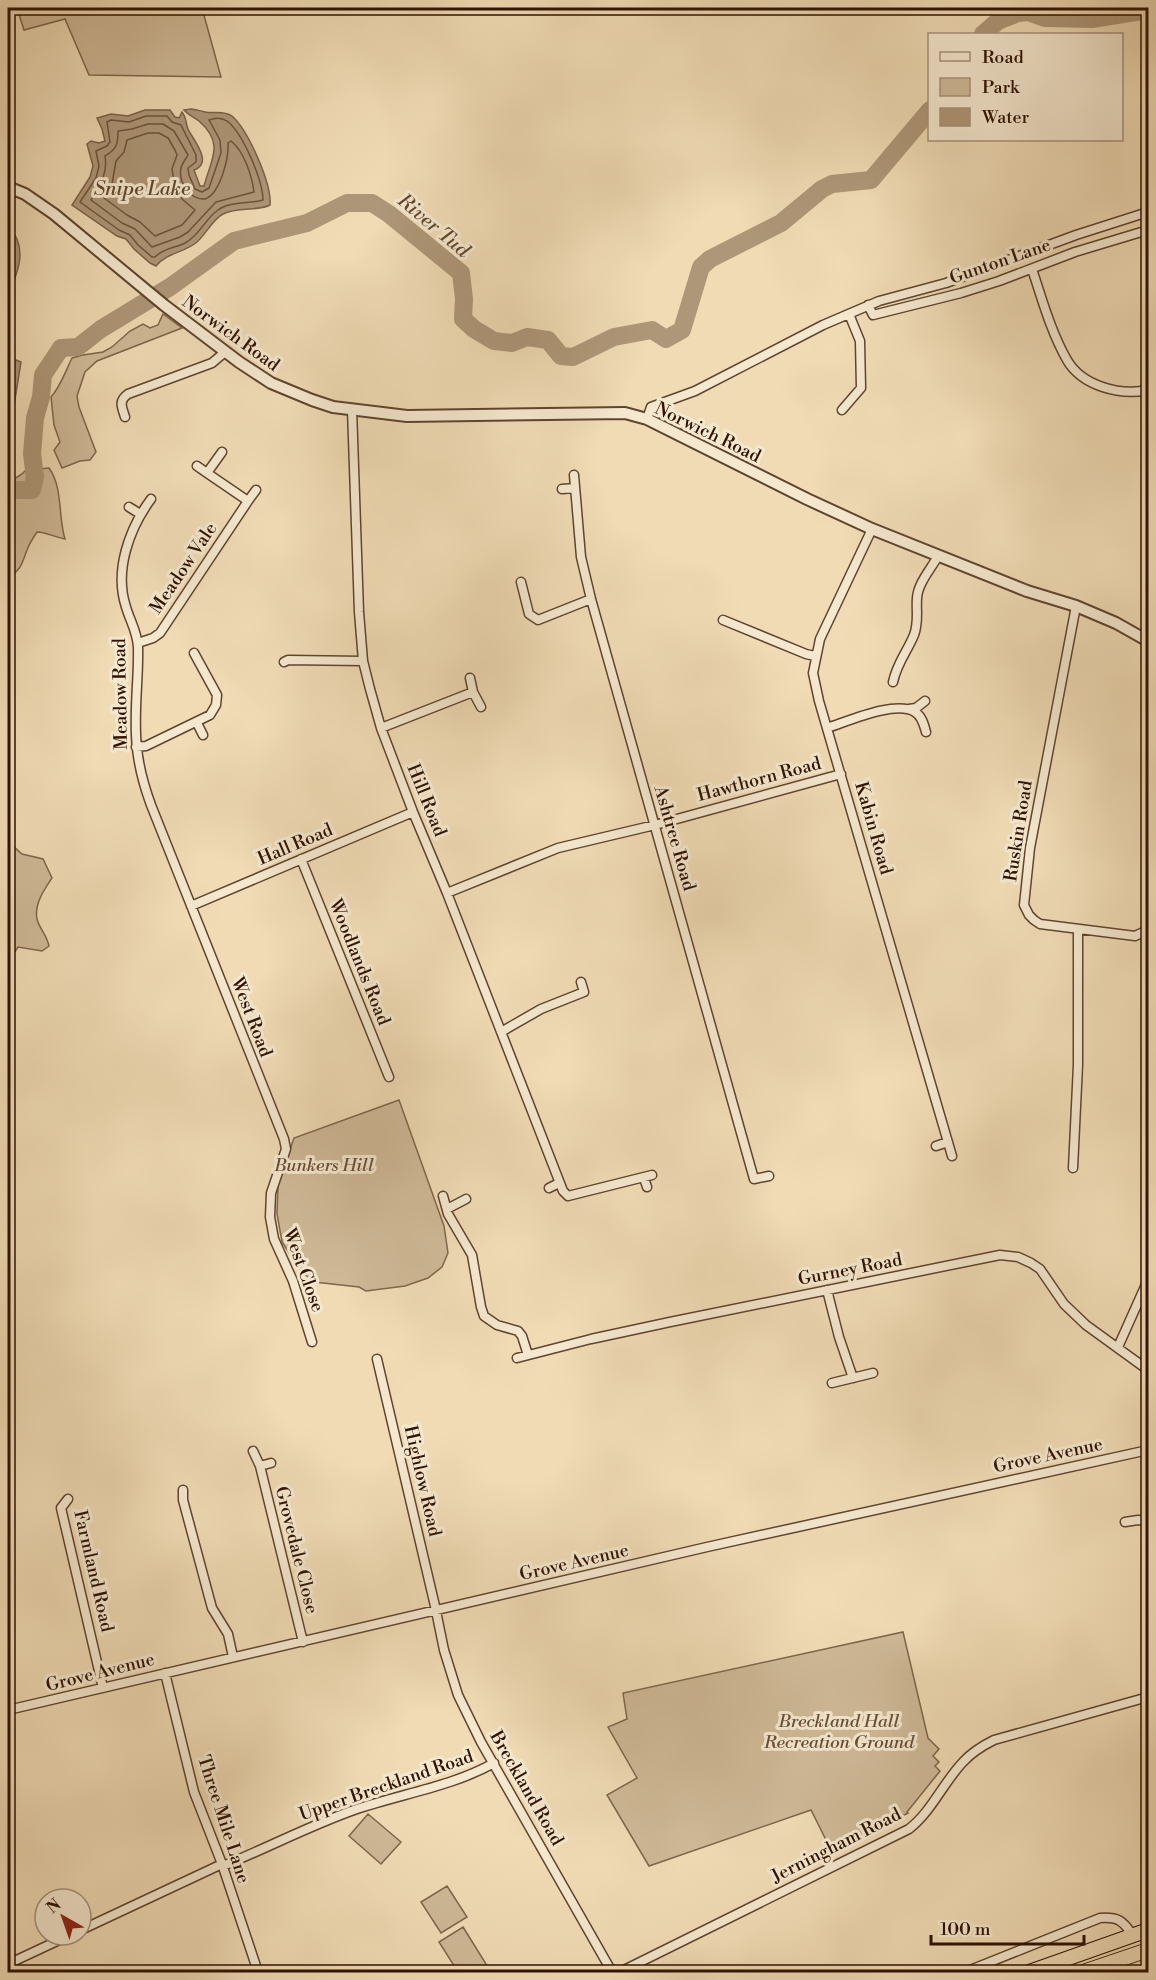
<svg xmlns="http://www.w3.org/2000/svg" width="1156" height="1980" font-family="'Libre Bodoni',serif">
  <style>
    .green { fill: #cfb997; stroke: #7f664c; stroke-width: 1.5 }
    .water { fill: #ae9778; stroke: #7b6249; stroke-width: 1.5 }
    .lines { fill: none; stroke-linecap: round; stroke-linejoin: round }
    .shore { stroke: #6e543d; stroke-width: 1.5 }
    .river { stroke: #ae9778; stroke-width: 18 }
    .minor-casing { stroke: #5f442f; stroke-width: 11 }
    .tertiary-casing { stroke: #5f442f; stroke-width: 14 }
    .trunk-casing { stroke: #2f1202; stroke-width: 16 }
    .minor { stroke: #f5e8cf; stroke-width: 8 }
    .tertiary { stroke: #f5e8cf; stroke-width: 10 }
    .trunk { stroke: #f0dbb5; stroke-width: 14 }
    .labels { text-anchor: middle; stroke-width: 6; stroke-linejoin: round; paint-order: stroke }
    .street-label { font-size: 18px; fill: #2f1202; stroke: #f5e8cf }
    .park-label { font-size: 18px; font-style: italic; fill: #674c36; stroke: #f5e8cf }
    .water-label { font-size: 20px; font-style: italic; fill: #624731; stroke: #f5e8cf }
  </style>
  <rect width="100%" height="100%" fill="#f0dbb5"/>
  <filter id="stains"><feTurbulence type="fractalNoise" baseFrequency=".00333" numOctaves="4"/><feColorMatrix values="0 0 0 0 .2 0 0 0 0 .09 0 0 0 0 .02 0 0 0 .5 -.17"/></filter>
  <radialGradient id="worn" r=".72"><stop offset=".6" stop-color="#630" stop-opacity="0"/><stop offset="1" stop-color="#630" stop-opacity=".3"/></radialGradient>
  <path class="green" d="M17,8H202L221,77L89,75L65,19L24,30Z
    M163,314L182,328L97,361L85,372L77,396L79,407L96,452L90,460L80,461L62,468L54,450L60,442L54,425L51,397C61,386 65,372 72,358L83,355L103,352L112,347L130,331L143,324L150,328L158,325Z
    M49,468C63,487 58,517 65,539C54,537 46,532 37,532C33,538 29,544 27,550C22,563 21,571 8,577V483L22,474L26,470Z
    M8,845L14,847L22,854L43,859L52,878C44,890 34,904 37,919C39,928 47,935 49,946L42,951L18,947L8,963Z
    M399,1100L444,1226L448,1253L442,1267L428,1278L405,1286L366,1291L359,1287L314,1282L301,1271L282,1242L277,1214L278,1185L294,1138Z
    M903,1632L928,1738L939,1749L933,1756L939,1762L935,1766L940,1771L907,1812L908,1813L832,1852L811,1810L649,1866L607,1795L637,1778L608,1727L627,1719L623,1693Z
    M368,1814L401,1842L381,1864L349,1836Z
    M447,1886L467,1917L441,1933L421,1902Z
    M463,1927L491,1972H458L439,1942Z"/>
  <path class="water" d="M191,109C195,109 200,111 205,112C214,114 223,110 232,116C248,130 272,184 270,205C260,211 237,207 223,214C213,219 206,234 197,242C184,253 168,252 156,266L150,263L134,249L126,239L117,236L72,205L90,177L93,166L87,144L91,141L99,143L105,141L102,129L97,118L111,114L128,116L145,110H170L175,117L179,118L182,112C187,118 185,122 188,129C193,140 214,163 194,170L200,186H204C211,159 225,144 199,121C194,117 189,116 184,110Z
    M8,226C29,247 18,272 8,296Z
    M16,360L21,362L8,443V361Z"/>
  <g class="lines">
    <path class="shore" d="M146,116H167L172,122L181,125L196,155V162L188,168L189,175L195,189L202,192L209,188L221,153L220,140L209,120C214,118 221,117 227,121C243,133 263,181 263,200C250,204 230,201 218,210C205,219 200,235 185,243C175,248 164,248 155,257H152L138,245L130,235L119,230L80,202L96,178L99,166L96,151L107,146L110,142L107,122L111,120L129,122Z
      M148,124H163L174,131L188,155C186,159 182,163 181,168C178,182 190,200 205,199C220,194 229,158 228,143L231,141C244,151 252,176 254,192L216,202L188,232L180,237L152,247L135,229L122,223L91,200C100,185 108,174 105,156C117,149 118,144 118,131L132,129Z
      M148,133H159L168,138L175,150L177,155L172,169L174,181L182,199L195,210L182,225L155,236L140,222L127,215L104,198L112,184L116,161L124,152L127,140Z"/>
    <path class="river" d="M983,34L998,21L1018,13L1028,12L1045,18L1092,19L1148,10
      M8,492L13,490H32L35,477L32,454L35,418L41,397L43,375L61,348L78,347L101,329L170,287L234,241L307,223L347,203H372L389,214L461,273L464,299L463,319L474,329L494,341L512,343L527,337L548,340L561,356L573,357L614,337L652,330L666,339L682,330L701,267L710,259L781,223L822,189L832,184L871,180L930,110"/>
    <g class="minor-casing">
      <path id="minor" d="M1032,269C1042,299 1051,332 1067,360C1082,386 1120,396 1148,390
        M868,305L873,315L961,293L999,281L1075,252L1148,230
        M352,409L359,612L363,661L370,689L381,728L413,812L447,893L563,1191L568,1196L652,1175
        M842,410L861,388L860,341L849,314
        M125,417C122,407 118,401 128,394L212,363L225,352
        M647,419L651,407L695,391L823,325L879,301L946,283L1076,235L1148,212
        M197,466L207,473
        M574,475L581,557L591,599L754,1179L769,1176
        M562,489L575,488
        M151,499C129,529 114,571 126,607C130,621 137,631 138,647C139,680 133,714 137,748C139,768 144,786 151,805L284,1139L286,1149L271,1193L270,1217L274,1239L293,1281L312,1342
        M248,501L256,490
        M129,507L140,514
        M872,529L820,639L813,673L819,701L952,1156
        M521,582L529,614L538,620L591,599
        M1076,606L1030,848L1024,905L1029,915L1034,920L1040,924L1135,936L1148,930
        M723,620L806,654L815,656
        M138,643L153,638L160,633L248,501L207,473L222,452
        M284,662L288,660L363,661
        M893,682C897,663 907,652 914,635C919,622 916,611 917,598C918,583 931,569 938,556
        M473,692L481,707
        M909,709L916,708L925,701
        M197,723L203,735
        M381,728L473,692L470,678
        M827,728C849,721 895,700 915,712C922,716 924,725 926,732
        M136,747L146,746L210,715L216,705L217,695L194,653
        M301,859L389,1077
        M447,893L558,848L655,825L841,774
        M191,906L413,812
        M501,1032L541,1009L584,992L581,982
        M936,1146L948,1142
        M1073,1168L1078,1065V929
        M644,1178L647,1187
        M549,1188L559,1183
        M443,1196L448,1214L472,1255L481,1307L484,1316L497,1325L518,1331L522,1336L528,1355
        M447,1209L466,1199
        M827,1290L839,1337L853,1378
        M1118,1347L1148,1280
        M517,1358L591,1339L670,1322L1000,1255L1018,1257L1031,1263L1040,1269L1064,1304L1086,1325L1148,1370
        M377,1359L435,1606L444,1650L458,1695L481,1742L612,1972
        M832,1383L873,1373
        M253,1451L260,1466L303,1642
        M260,1466L271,1463
        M183,1490V1500L212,1608L228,1634L233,1657
        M68,1499L61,1508L103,1688
        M1125,1522L1138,1520L1148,1521
        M165,1673L194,1792L222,1864L258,1972
        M8,1710L707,1547L1148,1450
        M223,1866C267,1848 309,1826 354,1810C400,1794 451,1787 494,1763
        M81,1930L222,1864
        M8,1964L70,1935
        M620,1972L909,1829C932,1811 943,1783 963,1762C972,1752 982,1746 994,1740L1148,1697
        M965,1972L1100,1918C1118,1917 1123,1920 1133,1936"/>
    </g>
    <g class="tertiary-casing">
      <path id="tertiary" d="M8,187L25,194L54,214L164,305L239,362L271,383L312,400L333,407L407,416L625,413L647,419L807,499L872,529L1027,591L1076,606L1116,623L1148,641"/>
    </g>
    <g class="trunk-casing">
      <path id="trunk" d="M1029,1972L1148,1930
        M1083,1972L1148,1950"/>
    </g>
    <use href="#minor" class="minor"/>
    <use href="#tertiary" class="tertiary"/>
    <use href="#trunk" class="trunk"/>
  </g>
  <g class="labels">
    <g class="street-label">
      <text transform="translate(1000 261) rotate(-19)" y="6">Gunton Lane</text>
      <text transform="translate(231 333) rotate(36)" y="6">Norwich Road</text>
      <text transform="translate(708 432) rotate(26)" y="6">Norwich Road</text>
      <text transform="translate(183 568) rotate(-56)" y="6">Meadow Vale</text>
      <text transform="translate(120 694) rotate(-91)" y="6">Meadow Road</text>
      <text transform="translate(759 779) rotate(-15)" y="6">Hawthorn Road</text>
      <text transform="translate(427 800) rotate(68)" y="6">Hill Road</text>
      <text transform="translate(874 828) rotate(74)" y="6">Kabin Road</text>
      <text transform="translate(1018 831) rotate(-81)" y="6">Ruskin Road</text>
      <text transform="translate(675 838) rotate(74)" y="6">Ashtree Road</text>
      <text transform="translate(295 844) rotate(-23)" y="6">Hall Road</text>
      <text transform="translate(360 962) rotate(68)" y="6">Woodlands Road</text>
      <text transform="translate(252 1017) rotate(69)" y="6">West Road</text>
      <text transform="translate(850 1269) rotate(-11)" y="6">Gurney Road</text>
      <text transform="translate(304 1270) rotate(70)" y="6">West Close</text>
      <text transform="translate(1048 1455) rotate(-12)" y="6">Grove Avenue</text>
      <text transform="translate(423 1481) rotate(77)" y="6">Highlow Road</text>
      <text transform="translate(297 1550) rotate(76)" y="6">Grovedale Close</text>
      <text transform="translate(574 1562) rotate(-13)" y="6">Grove Avenue</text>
      <text transform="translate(94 1571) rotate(77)" y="6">Farmland Road</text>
      <text transform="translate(100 1672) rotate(-14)" y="6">Grove Avenue</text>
      <text transform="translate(386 1785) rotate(-19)" y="6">Upper Breckland Road</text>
      <text transform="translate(527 1788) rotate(60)" y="6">Breckland Road</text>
      <text transform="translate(224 1819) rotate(72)" y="6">Three Mile Lane</text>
      <text transform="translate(836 1845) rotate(-27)" y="6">Jerningham Road</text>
    </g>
    <g class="park-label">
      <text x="324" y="1171">Bunkers Hill</text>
      <text x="839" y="1727">Breckland Hall<tspan x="839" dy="21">Recreation Ground</tspan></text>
    </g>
    <g class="water-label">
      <text x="142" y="195">Snipe Lake</text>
      <text transform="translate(434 225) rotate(40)" y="7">River Tud</text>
    </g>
  </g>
  <rect width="1156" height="1980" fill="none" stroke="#f0dbb5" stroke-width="30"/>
  <rect x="9" y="9" width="1138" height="1962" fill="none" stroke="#2f1202" stroke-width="3"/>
  <rect x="15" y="15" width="1126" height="1950" fill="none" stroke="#2f1202" stroke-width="1.5"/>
  <rect x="928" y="33" width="195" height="108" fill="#f5e8cf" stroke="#a6927d" stroke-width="1.5"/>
  <rect x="940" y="52" width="30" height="9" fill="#f5e8cf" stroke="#a6927d" stroke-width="1.5"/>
  <text x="982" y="63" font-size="18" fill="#2f1202">Road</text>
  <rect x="940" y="78" width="30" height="18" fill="#cfb997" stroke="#a6927d" stroke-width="1.5"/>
  <text x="982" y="93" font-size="18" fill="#2f1202">Park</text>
  <rect x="940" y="108" width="30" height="18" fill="#ae9778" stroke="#a6927d" stroke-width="1.5"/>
  <text x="982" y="123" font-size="18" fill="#2f1202">Water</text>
  <g transform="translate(63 1917) rotate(320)"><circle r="28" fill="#f5e8cf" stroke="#a6927d" stroke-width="1.5"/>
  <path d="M0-4.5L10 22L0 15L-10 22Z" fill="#8f2418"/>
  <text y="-9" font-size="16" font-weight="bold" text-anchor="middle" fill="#2f1202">N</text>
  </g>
  <path d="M931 1935v9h153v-9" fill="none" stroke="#2f1202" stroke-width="3"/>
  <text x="940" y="1935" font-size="18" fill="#2f1202" stroke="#f5e8cf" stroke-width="4.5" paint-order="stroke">100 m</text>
  <rect width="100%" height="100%" filter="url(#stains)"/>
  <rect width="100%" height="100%" fill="url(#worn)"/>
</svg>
